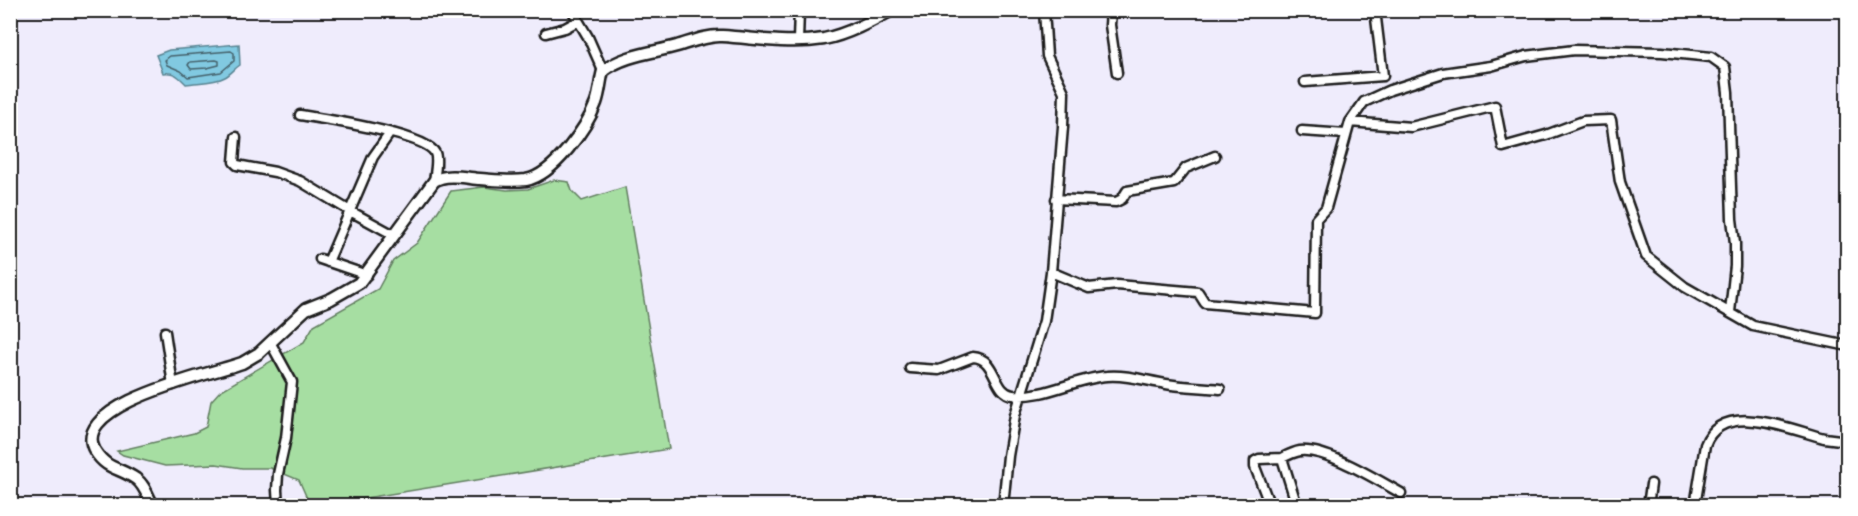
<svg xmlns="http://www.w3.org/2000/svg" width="1858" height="516" font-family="'Gochi Hand',sans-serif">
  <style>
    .green { fill: #a6dea2; stroke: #617d5f; stroke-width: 1.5 }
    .water { fill: #81c9e1; stroke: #598492; stroke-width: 1.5 }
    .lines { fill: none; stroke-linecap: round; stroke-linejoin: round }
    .shore { stroke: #44616b; stroke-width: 1.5 }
    .minor-casing { stroke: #1c1c1c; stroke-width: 13 }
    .tertiary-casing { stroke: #1c1c1c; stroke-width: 15 }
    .minor { stroke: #fff; stroke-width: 8 }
    .tertiary { stroke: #fff; stroke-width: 10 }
  </style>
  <rect width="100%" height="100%" fill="#efecfc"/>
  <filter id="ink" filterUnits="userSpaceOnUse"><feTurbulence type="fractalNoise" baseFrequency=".0167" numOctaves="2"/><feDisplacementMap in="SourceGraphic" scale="12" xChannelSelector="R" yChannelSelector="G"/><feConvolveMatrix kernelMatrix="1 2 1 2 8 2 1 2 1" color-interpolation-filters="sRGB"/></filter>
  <g filter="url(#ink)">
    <path class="green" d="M554,180L569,182L572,191L582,201L625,187L669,449L316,506L310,505L299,480L270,468H242L216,464L165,466L123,455L117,451L194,433L206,427L211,401L220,391L304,342L314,325L378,289L393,261L417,243L451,191L484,187L507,190L528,189Z"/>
    <path class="water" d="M239,44L240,65C234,69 231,74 225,77C214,83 198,82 186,84C179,77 174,71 163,73L156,55L169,50Z"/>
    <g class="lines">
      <path class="shore" d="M231,51L234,53V61L221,72L188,77L181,71L167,65L165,60L170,56Z
        M216,60L219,61V65L207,68L191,69L188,65L190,62Z"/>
      <g class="minor-casing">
        <path id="minor" d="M572,10L588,37L603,71
          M1111,10L1110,25L1117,73
          M546,33L565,28L578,21
          M798,41L799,10
          M1305,82L1383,76L1375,10
          M300,115C323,119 426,134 435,153C438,159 435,174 434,181
          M1350,122L1411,127L1495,106L1503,147L1546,135L1583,121L1611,120L1620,182L1646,256L1685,287L1753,326L1848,346
          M1302,131L1346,134
          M236,137L234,162L237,165L275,172L300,181L350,211L394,235
          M1056,199L1116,202L1122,199L1127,191L1174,183L1186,168L1215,156
          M320,259L367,275
          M328,262L373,157L390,133
          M1051,272L1089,288L1117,285L1198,292L1205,303L1315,313L1316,219L1326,208L1350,122L1364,102L1390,90L1443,73L1491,66L1526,56L1574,50L1662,52L1711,57L1725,67L1728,92L1732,219L1735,243V266L1730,312
          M165,332L173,385
          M270,342L292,382L286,438L278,474L277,490L278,506
          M910,368L939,370L973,357C997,358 993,393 1013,395C1045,398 1076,378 1107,376C1126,374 1147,381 1166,384C1183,387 1202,387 1220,389
          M1282,458C1288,455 1294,452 1300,451C1327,448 1377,480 1401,493
          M1003,506L1008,456L1015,415L1044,321L1051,272L1063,127L1064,92L1047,56L1044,10
          M1270,506L1255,467V461L1259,459L1282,458L1297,506
          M1648,506L1651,484
          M1695,506L1705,445C1722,399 1792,430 1824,438C1832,439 1840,440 1848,441"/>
      </g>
      <g class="tertiary-casing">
        <path id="tertiary" d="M153,506C148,497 144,484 136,479C119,467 107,470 95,451C67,404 215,373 242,363L259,353L306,309L331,299L359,283L434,181C447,173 466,178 480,179C495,180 511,182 526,180C554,175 587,127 596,103C600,92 600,81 603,71C624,55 652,53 677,46C691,42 707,35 722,36C756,38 789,45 824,39C848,34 870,22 892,10"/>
      </g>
      <use href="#minor" class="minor"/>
      <use href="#tertiary" class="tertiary"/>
    </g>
  </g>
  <rect width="1858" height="516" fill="none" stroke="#fff" stroke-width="36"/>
  <rect x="18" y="18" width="1822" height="480" fill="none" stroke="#1c1c1c" stroke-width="2" filter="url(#ink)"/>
</svg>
